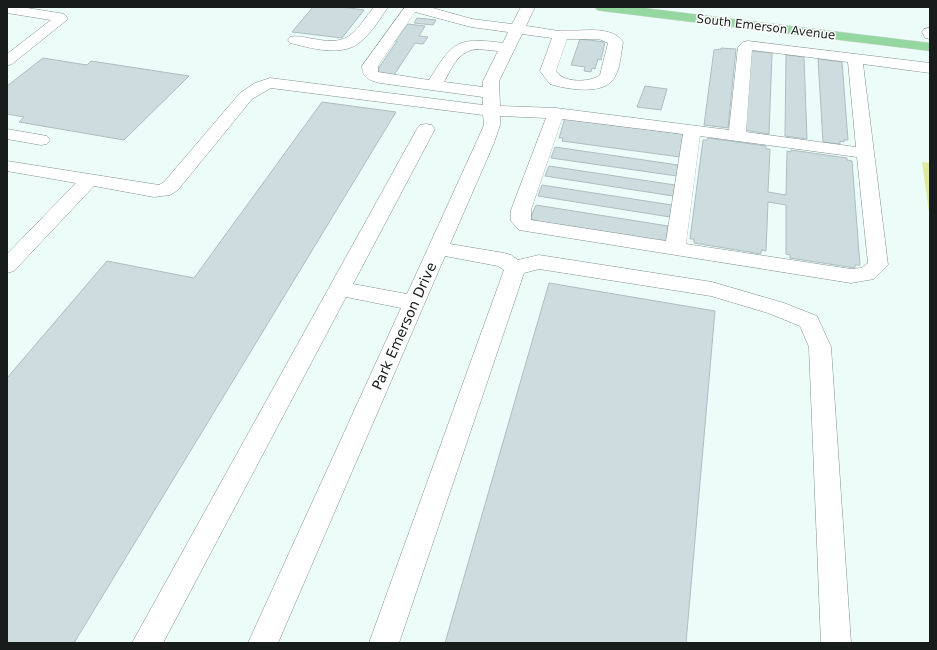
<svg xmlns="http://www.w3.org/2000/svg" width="937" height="650" font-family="'DejaVu Sans',sans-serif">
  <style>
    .green { fill: #dfea9d }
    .building { fill: #ccdcdf; stroke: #adbdc0 }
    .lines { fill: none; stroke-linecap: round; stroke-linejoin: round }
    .minor-casing { stroke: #82918d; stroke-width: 1 }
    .major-casing { stroke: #dadbdb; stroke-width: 1 }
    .minor { fill: #fff; fill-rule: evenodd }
    .major { fill: #94d7a1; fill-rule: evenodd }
    .labels { text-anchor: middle; stroke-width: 3; stroke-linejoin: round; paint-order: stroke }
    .far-street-label { font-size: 12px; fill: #181d1c; stroke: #fff }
    .street-label { font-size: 14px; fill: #181d1c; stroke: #fff }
  </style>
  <rect width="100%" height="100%" fill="#ecfdf9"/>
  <path class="green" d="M922,162L930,163V219Z"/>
  <path class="building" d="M313,7H342L364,10L342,38L292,32Z
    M417,18L427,19L436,20L433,25L414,23Z
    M408,24L425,26L419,36L428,37L423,44L415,43L394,75L376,72L397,41H395Z
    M580,39L605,42L601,60L598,59L595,69L592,68L591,72L584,71L585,67L571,65Z
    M721,48L736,49L728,128L704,125L714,50L721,49Z
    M750,51L772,53L769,134L744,130Z
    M786,55L804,57L807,139L785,136Z
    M43,58L87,65L91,61L189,76L124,140L19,122L24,117L7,114V86Z
    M818,59L842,62L848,140H844V142L840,141V144L823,142Z
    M645,86L667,89L661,110L637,107Z
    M322,102L396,112L74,643H7V378L107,261L194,278Z
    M565,118L683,134L680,157L562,141L563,138H559Z
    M708,138L766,146V149H770L768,192L786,195L787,151L791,152V150L847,158V160L852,161L860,265H855V268L790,258V255L786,254V205L768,202L766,251L761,250V254L694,243V239H690L703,140H707Z
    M555,147L678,165L677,176L551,158Z
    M549,166L675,185L673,196L545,176Z
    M542,185L672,205L670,217L538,196Z
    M536,205L668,226L666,241L661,240V244L533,223L535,220L530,219Z
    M549,283L715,311L686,643H445Z"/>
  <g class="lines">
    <g class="minor-casing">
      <path id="minor" d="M7,7H21L59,13L64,14L68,19L12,64L7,66V54L51,20L7,13Z
        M374,7H388C380,19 370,35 359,43C341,57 310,48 290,43L288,40L290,37C298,35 306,38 314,39C351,46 353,33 374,7Z
        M405,7H429L472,19L512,24L521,7H535L526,26C537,27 549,30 560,31C579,32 611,24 623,42C621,54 620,72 612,81C599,95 566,89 550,84L540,71L552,38L522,34L499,81L500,106L556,108L729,130L738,47L743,42L748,41L930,63V73L863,64L888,265L874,279L851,283L519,230L511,221V210L546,118L500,116V125L494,143L450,244L504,253L511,255L518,260L539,255L712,282L784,303L817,316L831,347L851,643H821L809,347L800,326L768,313L711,296L539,269L524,273L399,643H369L504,270L498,266L445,256L278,643H248L401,308L346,297L163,643H132L417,129L420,125L426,124L432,125L435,129L353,284L407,294L476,143L484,125L483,115L271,88L252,99L178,190L170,195L154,197L94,186L14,271L7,273V254L76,183L7,171V161L159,185L164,182L240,93L255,83L270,78L483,105V97L380,83C369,80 362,78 362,66ZM415,12L471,27L508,32L503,43C457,37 453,41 429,80L378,72V66ZM567,39H599L608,43L600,75C590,83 562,83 556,71ZM478,49L498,51L483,81V87L444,82C452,67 459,50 478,49ZM752,50L848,62L856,147L746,132ZM562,119L683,134L666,241L531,220V210ZM700,136L857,157L868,263L861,268L851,269L686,244Z
        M930,28V39L925,38L922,32L924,29Z
        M7,129L47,136L50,140L47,144L41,145L7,139Z"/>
    </g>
    <g class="major-casing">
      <path id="major" d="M595,7H636L930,43V51L602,11L597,10Z"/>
    </g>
    <use href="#minor" class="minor"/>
    <use href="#major" class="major"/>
  </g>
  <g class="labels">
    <g class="far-street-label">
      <text transform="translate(766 27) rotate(7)" y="4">South Emerson Avenue</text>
    </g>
    <g class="street-label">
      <text transform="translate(404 326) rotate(-66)" y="5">Park Emerson Drive</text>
    </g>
  </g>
  <rect width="937" height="650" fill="none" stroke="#181d1c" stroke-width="16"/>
</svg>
